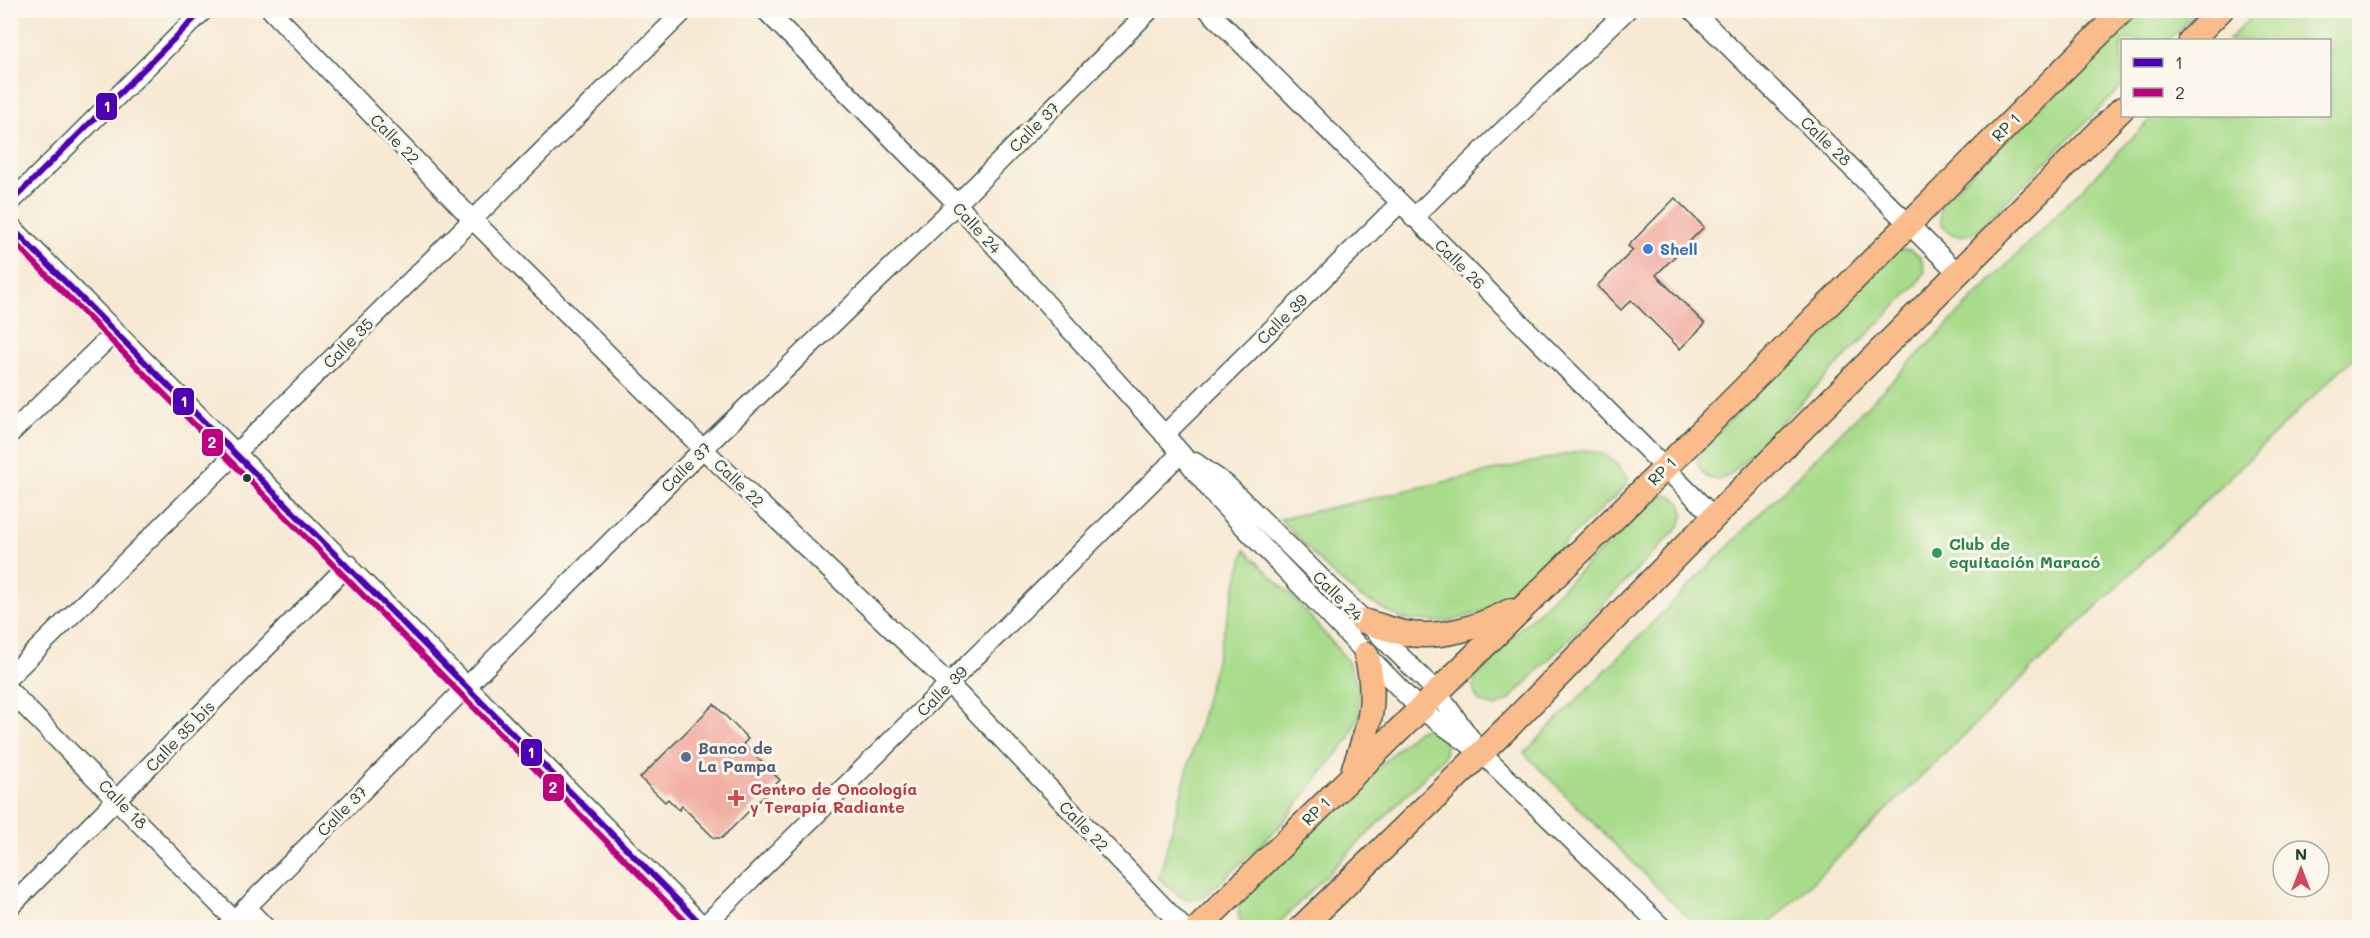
<svg xmlns="http://www.w3.org/2000/svg" width="2370" height="938" font-family="Mali,sans-serif">
  <style>
    .green { fill: #a8dc8b; stroke: #648c60; stroke-width: 1.5 }
    .building { fill: #f2aea2 }
    .lines { fill: none; stroke-linecap: round; stroke-linejoin: round }
    .minor-casing { stroke: #3f574c; stroke-width: 21 }
    .major-casing { stroke: #3f574c; stroke-width: 27 }
    .minor { stroke: #fff; stroke-width: 18 }
    .major { stroke: #fabc8b; stroke-width: 24 }
    .bus-1-casing { stroke: #fbf7ec; stroke-width: 10 }
    .bus-2-casing { stroke: #fbf7ec; stroke-width: 10 }
    .bus-1 { stroke: #4e00b4; stroke-width: 6 }
    .bus-2 { stroke: #be0080; stroke-width: 6 }
    .shop-dot { fill: #3f7fe0; stroke: #fbf7ec; stroke-width: 2 }
    .bus-dot { fill: #1f3d34; stroke: #fbf7ec; stroke-width: 2 }
    .leisure-dot { fill: #2e9e5b; stroke: #fbf7ec; stroke-width: 2 }
    .service-dot { fill: #5c6f8a; stroke: #fbf7ec; stroke-width: 2 }
    .health-dot { fill: #e0444e; stroke: #fbf7ec; stroke-width: 2 }
    .labels { text-anchor: middle; stroke-width: 6; stroke-linejoin: round; paint-order: stroke }
    .street-label { font-size: 16px; fill: #1f3d34; stroke: #fbf7ec }
    .shop-label { font-size: 16px; font-weight: bold; fill: #366cbe; stroke: #fbf7ec; text-anchor: start }
    .leisure-label { font-size: 16px; font-weight: bold; fill: #27864d; stroke: #fbf7ec; text-anchor: start }
    .service-label { font-size: 16px; font-weight: bold; fill: #4e5e75; stroke: #fbf7ec; text-anchor: start }
    .health-label { font-size: 16px; font-weight: bold; fill: #be3a42; stroke: #fbf7ec; text-anchor: start }
    .line-badge { stroke: #fbf7ec; stroke-width: 2 }
    .badge-label { font-size: 16px; text-anchor: middle; font-weight: bold; fill: #fff }
  </style>
  <rect width="100%" height="100%" fill="#fbf7ec"/>
  <filter id="ink" filterUnits="userSpaceOnUse"><feTurbulence type="fractalNoise" baseFrequency=".0167" numOctaves="2"/><feDisplacementMap in="SourceGraphic" scale="12" xChannelSelector="R" yChannelSelector="G"/><feConvolveMatrix kernelMatrix="1 2 1 2 8 2 1 2 1" color-interpolation-filters="sRGB"/></filter>
  <filter id="wash" filterUnits="userSpaceOnUse"><feTurbulence type="fractalNoise" baseFrequency=".008" numOctaves="4" result="noise"/><feDisplacementMap in="SourceGraphic" scale="24" xChannelSelector="R" yChannelSelector="G"/><feGaussianBlur stdDeviation="1.35" result="paint"/><feColorMatrix in="noise" values="0 0 0 0 0 0 0 0 0 0 0 0 0 0 0 0 0 1.4 0 .05"/><feComposite in="paint" operator="in"/></filter>
  <g filter="url(#wash)">
    <rect width="100%" height="100%" fill="#f7e9d3"/>
    <path class="green" d="M2136,11H2199L2169,40H2122V86L1978,230C1954,247 1929,223 1945,199Z
      M2257,11H2359V352L1766,927H1697L1524,753L2154,116H2330V40H2228Z
      M1904,249L1911,250L1921,258L1925,271L1918,283L1730,475L1718,480C1704,478 1698,471 1697,458L1704,446L1897,251Z
      M1585,450C1607,453 1616,461 1628,479L1625,487L1494,608L1455,620L1438,622L1402,619L1359,596L1329,571L1280,519Z
      M1665,495C1683,498 1688,511 1679,527L1508,701L1495,707L1480,702C1471,691 1471,681 1479,669L1652,501Z
      M1245,550L1294,598L1347,660L1358,687L1359,715L1349,739L1279,827L1208,894C1188,909 1174,891 1159,878Z
      M1427,727C1444,730 1451,744 1442,759L1275,927H1245C1235,917 1237,907 1245,896L1414,733Z"/>
    <g id="blocks">
      <path class="building" d="M1675,198L1704,227L1656,275L1705,324L1680,349L1631,300L1621,310L1597,286L1633,250L1628,246Z
        M714,704L748,739L743,744L780,780L722,838H714L682,806L679,810L668,799L665,802L640,778Z"/>
    </g>
  </g>
  <g filter="url(#ink)">
    <use href="#blocks" fill-opacity="0" stroke="#3f574c" stroke-width="1.5"/>
    <g class="lines">
      <g class="minor-casing">
        <path id="minor" d="M271,10L473,220L703,449L949,684L1184,928
          M765,10L957,204L1181,453L1217,499L1405,694L1420,709L1480,752L1663,928
          M1208,10L1714,517
          M1692,10L1958,273
          M10,203L204,10
          M1413,218L1627,10
          M10,225C243,459 474,693 705,928
          M10,434L116,331
          M1164,435L1399,204
          M1195,462L1226,484L1437,692L1471,739
          M10,676L685,10
          M10,691L234,920
          M10,907L349,564
          M246,907L266,928
          M226,928L703,449L957,204L1150,10
          M702,928L1181,453"/>
      </g>
      <g class="major-casing">
        <path id="major" d="M2191,40L2221,10
          M1363,621C1377,625 1391,630 1404,633C1438,640 1481,627 1510,611
          M1354,768C1370,726 1378,699 1366,654
          M1198,928L1665,468L2123,10
          M1301,928L1508,727L1714,517L2122,109"/>
      </g>
      <use href="#minor" class="minor"/>
      <use href="#major" class="major"/>
      <g class="bus-1-casing">
        <path id="bus-1" d="M10,203L203,10
          M10,226L705,928"/>
      </g>
      <g class="bus-2-casing">
        <path id="bus-2" d="M10,238L692,928"/>
      </g>
      <use href="#bus-1" class="bus-1"/>
      <use href="#bus-2" class="bus-2"/>
    </g>
  </g>
  <circle class="shop-dot" cx="1648" cy="249" r="6"/>
  <circle class="bus-dot" cx="247" cy="478" r="5"/>
  <circle class="leisure-dot" cx="1937" cy="553" r="6"/>
  <circle class="service-dot" cx="686" cy="757" r="6"/>
  <path class="health-dot" d="M733 789h6v6h6v6h-6v6h-6v-6h-6v-6h6z"/>
  <g class="labels">
    <g class="street-label">
      <text transform="translate(1034 127) rotate(-45)" y="6">Calle 37</text>
      <text transform="translate(2006 127) rotate(-45)" y="6">RP 1</text>
      <text transform="translate(395 139) rotate(46)" y="6">Calle 22</text>
      <text transform="translate(1826 141) rotate(44)" y="6">Calle 28</text>
      <text transform="translate(977 228) rotate(48)" y="6">Calle 24</text>
      <text transform="translate(1460 264) rotate(45)" y="6">Calle 26</text>
      <text transform="translate(1282 319) rotate(-45)" y="6">Calle 39</text>
      <text transform="translate(348 343) rotate(-45)" y="6">Calle 35</text>
      <text transform="translate(686 467) rotate(-45)" y="6">Calle 37</text>
      <text transform="translate(1662 471) rotate(-45)" y="6">RP 1</text>
      <text transform="translate(739 483) rotate(44)" y="6">Calle 22</text>
      <text transform="translate(1338 596) rotate(45)" y="6">Calle 24</text>
      <text transform="translate(942 691) rotate(-45)" y="6">Calle 39</text>
      <text transform="translate(180 736) rotate(-46)" y="6">Calle 35 bis</text>
      <text transform="translate(123 804) rotate(46)" y="6">Calle 18</text>
      <text transform="translate(342 811) rotate(-45)" y="6">Calle 37</text>
      <text transform="translate(1316 811) rotate(-45)" y="6">RP 1</text>
      <text transform="translate(1084 826) rotate(46)" y="6">Calle 22</text>
    </g>
    <g class="shop-label">
      <text x="1660" y="255">Shell</text>
    </g>
    <g class="leisure-label">
      <text x="1949" y="550">Club de<tspan x="1949" dy="18">equitación Maracó</tspan></text>
    </g>
    <g class="service-label">
      <text x="698" y="754">Banco de<tspan x="698" dy="18">La Pampa</tspan></text>
    </g>
    <g class="health-label">
      <text x="750" y="795">Centro de Oncología<tspan x="750" dy="18">y Terapia Radiante</tspan></text>
    </g>
  </g>
  <g class="line-badge">
    <rect x="95" y="92" width="23" height="29" rx="6" fill="#4e00b4"/>
    <rect x="172" y="387" width="23" height="29" rx="6" fill="#4e00b4"/>
    <rect x="201" y="428" width="23" height="29" rx="6" fill="#be0080"/>
    <rect x="520" y="738" width="23" height="29" rx="6" fill="#4e00b4"/>
    <rect x="542" y="773" width="23" height="29" rx="6" fill="#be0080"/>
  </g>
  <g class="badge-label">
    <text x="107" y="112">1</text>
    <text x="184" y="407">1</text>
    <text x="212" y="448">2</text>
    <text x="531" y="758">1</text>
    <text x="553" y="793">2</text>
  </g>
  <rect width="2370" height="938" fill="none" stroke="#fbf7ec" stroke-width="36"/>
  <rect x="2121" y="39" width="210" height="78" fill="#fbf7ec" stroke="#a3ada2" stroke-width="1.5"/>
  <rect x="2133" y="58" width="30" height="9" fill="#4e00b4" stroke="#a3ada2" stroke-width="1.5"/>
  <text x="2175" y="69" font-size="18" fill="#1f3d34">1</text>
  <rect x="2133" y="88" width="30" height="9" fill="#be0080" stroke="#a3ada2" stroke-width="1.5"/>
  <text x="2175" y="99" font-size="18" fill="#1f3d34">2</text>
  <g transform="translate(2301 869)"><circle r="28" fill="#fbf7ec" stroke="#a3ada2" stroke-width="1.5"/>
  <path d="M0-4.5L10 22L0 15L-10 22Z" fill="#d1495b"/>
  <text y="-9" font-size="16" font-weight="bold" text-anchor="middle" fill="#1f3d34">N</text>
  </g>
</svg>
